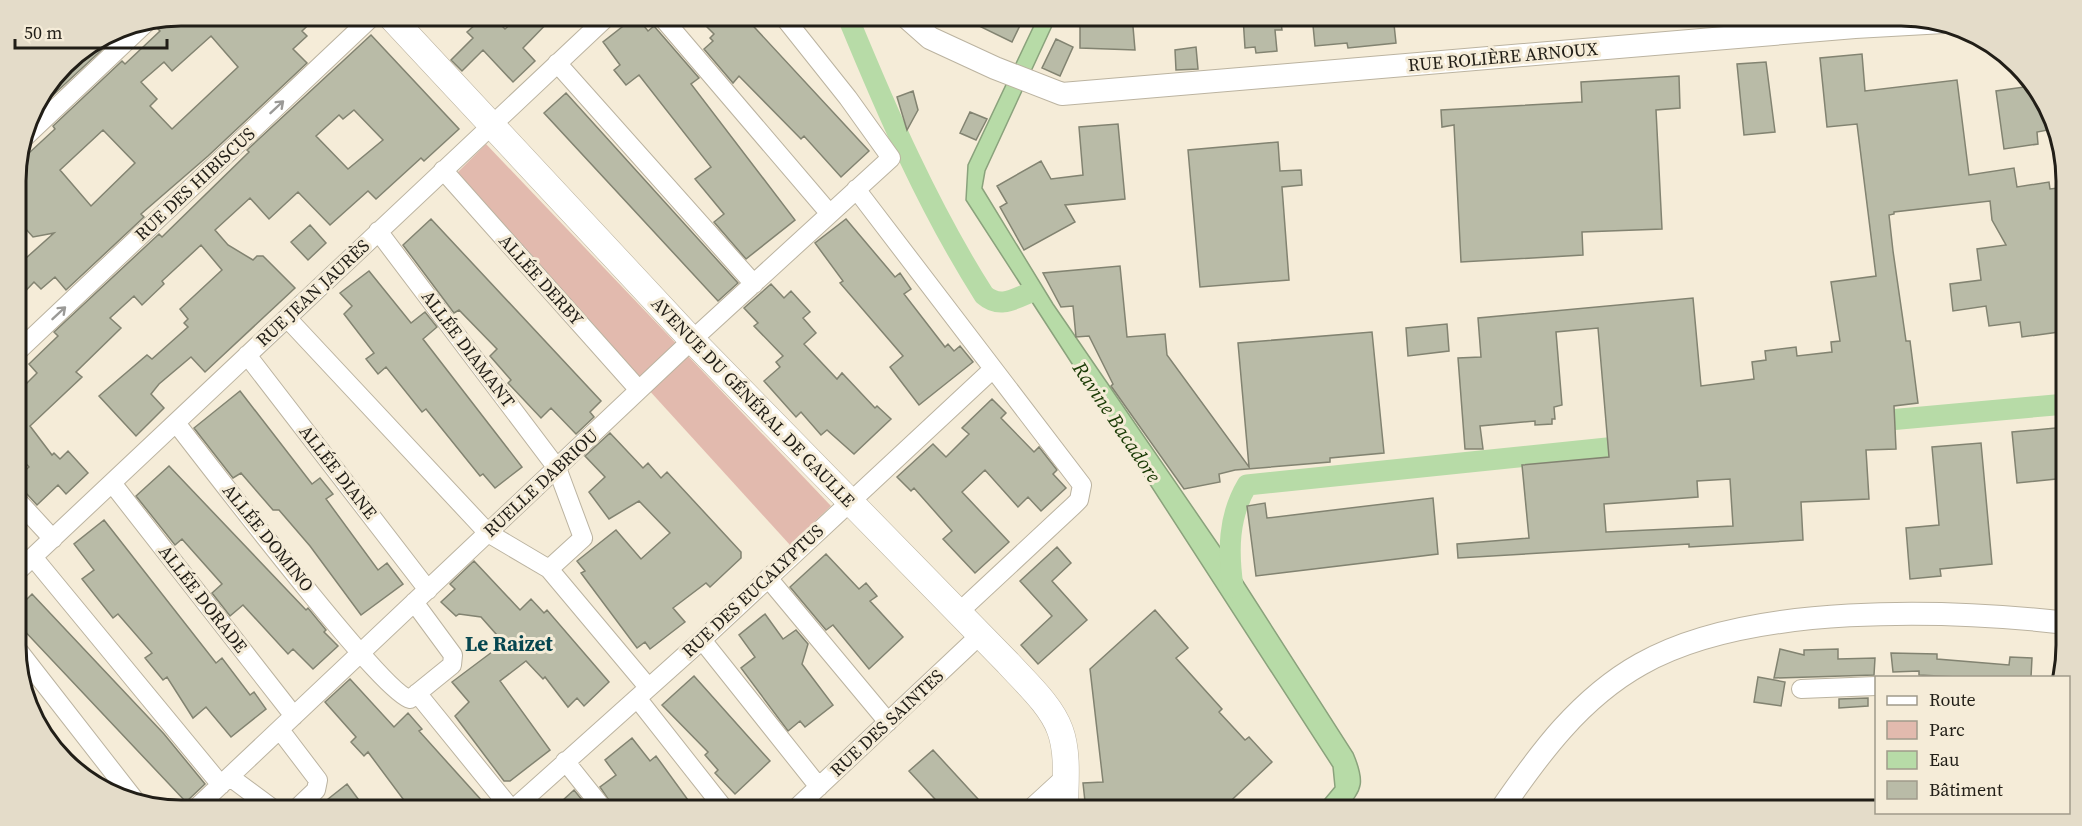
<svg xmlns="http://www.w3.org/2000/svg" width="2082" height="826" font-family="'Source Serif 4',serif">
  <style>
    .green { fill: #e2baae }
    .water { fill: #b7dba7; stroke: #8aa27c; stroke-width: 1.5 }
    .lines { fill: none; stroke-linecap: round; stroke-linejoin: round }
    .canal { stroke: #b7dba7; stroke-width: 21 }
    .building { fill: #b9bba7; stroke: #828371; stroke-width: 1.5; fill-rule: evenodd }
    .minor-casing { stroke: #bbb3a0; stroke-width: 20 }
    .tertiary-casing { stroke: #bbb3a0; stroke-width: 24 }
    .secondary-casing { stroke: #bbb3a0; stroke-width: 27 }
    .minor { stroke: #fff; stroke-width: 18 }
    .tertiary { stroke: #fff; stroke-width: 22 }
    .secondary { stroke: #fff; stroke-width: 26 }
    .oneway { stroke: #9b9a97 }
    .labels { text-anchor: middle; stroke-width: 6; stroke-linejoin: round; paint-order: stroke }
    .street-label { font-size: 18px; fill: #211e17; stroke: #f5ecd8 }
    .water-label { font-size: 20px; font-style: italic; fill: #183903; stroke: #f5ecd8 }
    .quarter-label { font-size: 21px; font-weight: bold; fill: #06464f; stroke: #f5ecd8 }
    .rim { fill: none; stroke: #211e17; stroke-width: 3 }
  </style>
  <rect width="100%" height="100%" fill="#f5ecd8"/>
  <path class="green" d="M486,144L831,506L790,545L454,176Z"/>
  <path class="water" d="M1039,15H1057L985,171L982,188L1053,304L1235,569L1353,753C1364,779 1365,791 1342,811H1315L1335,787L1333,767L966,200L968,165Z"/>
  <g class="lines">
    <path class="canal" d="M847,15C887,112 928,207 984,295C1000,309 1014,299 1031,292
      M1867,422L2066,404
      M1233,587C1228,551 1228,517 1247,485L1636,445"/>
  </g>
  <path class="building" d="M180,15H319L302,31L307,36L293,49L307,63L208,156L141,214L144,217L66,290L55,277L41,289L34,282L16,301V267L54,233L33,237L16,218V165L55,129L53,126L122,61L125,64L160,31L157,28L165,20ZM211,36L238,67L172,129L150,106L157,99L141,82L164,62L172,71ZM103,130L135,163L91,206L60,170Z
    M486,15H491L505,29L521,15H555L523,48L535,61L513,82L483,50L462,71L451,60L473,38L467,32Z
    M695,15H743L869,151L841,177L804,136L801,139L739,76L733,83L704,49L713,41L710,38L714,34Z
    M984,15H1025L1012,42L979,26Z
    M1080,15H1132L1135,50L1080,48Z
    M1252,15H1280L1282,30H1275L1277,51L1256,53L1255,47L1245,48L1243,17Z
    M1312,15H1393L1396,43L1348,48L1347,43L1315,46Z
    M636,16L648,31L654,26L699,78L691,84L795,220L746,259L714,222L724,214L695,179L711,167L639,75L626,85L614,70L620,65L603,42Z
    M371,35L459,129L424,161L421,158L376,199L368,191L330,225L298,192L269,219L250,198L215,230L228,245L253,260L257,256H263L295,288L205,372L191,357L159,384L151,394L164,408L136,436L99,396L147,355L152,359L188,327L184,323L188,319L180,309L222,270L201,245L162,281L164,284L142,305L134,296L110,318L121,328L76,372L82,377L30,426L52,455L54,453L60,459L68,451L88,473L66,494L58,485L37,505L25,492L17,489V478L29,467L19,456L26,450L17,440V393L37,373L29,364L58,336L54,332L159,234L162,237L249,152L247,150ZM354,110L383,140L348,169L316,136L339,115L343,119Z
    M101,38L107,45L37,110L33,106L71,56Z
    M1056,39L1073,47L1060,76L1042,68Z
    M1196,47L1198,69L1176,70L1175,50Z
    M1862,54L1865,91L1957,80L1969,175L2014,168L2017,187L2049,182L2050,189L2066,187V331L2022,337L2020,322L1989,326L1986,306L1953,311L1950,284L1981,280L1977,249L2006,245L1992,220L1990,201L1894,212V214L1889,215L1893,251L1906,341H1910L1918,403L1894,406L1896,449L1866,450L1869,499L1801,502L1803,540L1689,547V544L1458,558L1457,544L1529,538L1522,465L1609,457L1598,328L1556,332L1562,405L1554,407L1555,419H1552V424L1535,425V421L1480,426L1483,449H1465L1458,358L1481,357L1478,318L1693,298L1701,386L1754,379L1752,362L1766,360L1765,351L1796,347L1797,356L1832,352L1831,342L1840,341L1831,282L1876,276L1857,124L1827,127L1820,58ZM1730,479L1733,526L1606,532L1604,504L1698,497L1697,481Z
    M1766,62L1775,132L1744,135L1737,64Z
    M1679,76L1680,108L1656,110L1662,229L1582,232L1583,255L1461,262L1454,125L1442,127L1441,110L1582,102L1581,82Z
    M2031,86L2032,95L2038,93L2053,129L2037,132L2038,144L2004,149L1996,91Z
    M913,91L918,110L907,130L897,97Z
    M566,93L738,283L718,301L544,113Z
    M970,112L987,119L976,140L960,133Z
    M1118,124L1125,199L1065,205L1075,222L1024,250L1000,207L1007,203L997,186L1041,161L1051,179L1083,175L1079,127Z
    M1278,142L1280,171L1301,170L1302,185L1282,187L1289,280L1200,287L1188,150Z
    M431,219L601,401L590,412L594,417L576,434L551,408L541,418L508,383L511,380L490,356L497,349L459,310L454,313L403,245Z
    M846,219L895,277L900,273L911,289L904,294L945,347L948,344L954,351L960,346L973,362L919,405L890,367L903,356L840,283L843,281L815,243Z
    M310,225L326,243L308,260L291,242Z
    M1120,266L1127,337L1165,334L1167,355L1249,467L1238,343L1372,332L1384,453L1330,458V462L1235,470L1219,474L1220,482L1184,489L1111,386L1113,384L1089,336L1076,337L1073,306L1061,307L1043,273Z
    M369,271L411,323L425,312L437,327L423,339L522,467L495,488L483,474L480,476L426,409L422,412L386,367L378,374L366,359L374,353L344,314L352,306L340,293Z
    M771,284L784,298L791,291L810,312L803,318L816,333L804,344L837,379L842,373L875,408L877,406L891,419L854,454L827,430L821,435L801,412L796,417L764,381L780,367L776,362L783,356L754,326L758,323L744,308Z
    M1447,324L1449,351L1408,356L1406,328Z
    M240,391L312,484L320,478L333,494L326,499L378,570L387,563L403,584L361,615L310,546L279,510H273L241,473L233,478L194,428Z
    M992,399L1006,413L1001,418L1034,452L1039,447L1057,470L1053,474L1066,488L1041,511L1028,497L1018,507L985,470L962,492L1009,542L975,573L943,539L952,531L914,488L911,491L897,477L933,444L946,457L969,434L962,428Z
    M2066,427V478L2017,483L2012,432Z
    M610,433L643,468L648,463L661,478L667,472L741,552V558L710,587L706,583L673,608L685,622L650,649L645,642L637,648L581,573L585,571L577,561L616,530L641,559L670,533L639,501L609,519L589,492L605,477L585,456Z
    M1981,443L1992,564L1940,569L1941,576L1910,579L1906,528L1939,525L1932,447Z
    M169,466L306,610L308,608L326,630L324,632L338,646L313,669L293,649L288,654L243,605L230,616L212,593L222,584L182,539L175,545L136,496Z
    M1433,498L1438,554L1256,576L1247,506L1265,503L1267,518Z
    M104,520L216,663L222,658L250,695L254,692L266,709L231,737L206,707L193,718L167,677L163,680L145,658L152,653L118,614L113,618L82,579L94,570L74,544Z
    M1057,547L1071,563L1052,581L1087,620L1038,664L1021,645L1052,616L1020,581Z
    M826,554L859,589L866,583L877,596L870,601L903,637L869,669L833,625L826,630L790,587Z
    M474,561L520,610L531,599L544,613L547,610L609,682L584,706L577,698L568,707L545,677L543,679L526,661L500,681L550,750L510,781H504L455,716L469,702L452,682L504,643L481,617L459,614L456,616L441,602L455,589L450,584Z
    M32,594L164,734L205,784L186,802L18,624V608Z
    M1155,610L1188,648L1176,658L1222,709L1219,712L1245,740L1249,737L1272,762L1220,811H1086L1083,783L1103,782L1090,669Z
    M765,614L783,639L796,630L808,644L802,664L833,705L805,727L800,721L788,731L741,668L755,657L739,635Z
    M1780,649L1804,655V650L1838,649V659L1875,658L1874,675L1774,678Z
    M1891,653L1937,654V659L2009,665L2010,657L2032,658L2031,677L1977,678L1919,675V671L1893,672Z
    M694,676L770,761L735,794L715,773L718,770L705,755L708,752L662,705Z
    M1758,677L1785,682L1781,706L1754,702Z
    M350,679L394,727L408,713L422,729L419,731L483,802L473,811H412L368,752L364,756L351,742L356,737L325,702Z
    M1868,698V706L1839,708V699Z
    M632,738L650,761L656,756L696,811H616L600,787L616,775L605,760Z
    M933,750L989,811H946L909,771Z
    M347,784L367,811H313Z
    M574,790L591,811H551Z"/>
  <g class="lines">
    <g class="minor-casing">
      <path id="minor" d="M660,15L830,214
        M557,63L754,284
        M23,139L148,21
        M443,170L639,390
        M856,189L1082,485L1079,500L1073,506L958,613
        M378,231L557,468L583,538L549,569
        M287,318L488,533L549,569L648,687
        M16,353L374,15
        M247,355L428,590
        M176,423C206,461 382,693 410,699L452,665L453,655L414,602
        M112,483L294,716
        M17,500L53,539
        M33,557L221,785
        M18,571L609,15
        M768,578L888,722
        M702,640L819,787
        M18,650L138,804
        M1801,689L1876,686
        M417,693L512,810
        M637,698L726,811
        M280,730L318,780L316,790L294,811
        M565,761L605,811
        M230,777L276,811
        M193,811L692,340L891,158L848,98L782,15
        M511,811L702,640L993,369
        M793,811L980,635
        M1028,811L1065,777"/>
    </g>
    <g class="tertiary-casing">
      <path id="tertiary" d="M904,15L930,38L995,68L1062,94L1855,27L1944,22
        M1500,811C1539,754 1580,698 1641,664C1749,603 1946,609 2067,623"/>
    </g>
    <g class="secondary-casing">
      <path id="secondary" d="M389,15L692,340L1008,663C1026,683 1051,705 1060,730C1069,754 1065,786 1065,811"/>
    </g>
    <use href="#minor" class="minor"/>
    <use href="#tertiary" class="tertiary"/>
    <use href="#secondary" class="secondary"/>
  </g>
  <defs><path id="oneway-shaft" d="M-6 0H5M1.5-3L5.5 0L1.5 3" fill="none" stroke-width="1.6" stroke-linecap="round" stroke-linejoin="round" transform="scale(1.5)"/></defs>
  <g class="oneway">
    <use href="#oneway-shaft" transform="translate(277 107) rotate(-43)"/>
    <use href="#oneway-shaft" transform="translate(59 313) rotate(-43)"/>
  </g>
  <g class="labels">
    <g class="street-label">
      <text transform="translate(1503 57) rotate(-5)" y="6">RUE ROLIÈRE ARNOUX</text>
      <text transform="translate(195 184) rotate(-43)" y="6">RUE DES HIBISCUS</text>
      <text transform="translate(541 280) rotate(48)" y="6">ALLÉE DERBY</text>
      <text transform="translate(313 293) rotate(-43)" y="6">RUE JEAN JAURÈS</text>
      <text transform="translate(468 349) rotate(53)" y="6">ALLÉE DIAMANT</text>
      <text transform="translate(753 402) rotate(46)" y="6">AVENUE DU GÉNÉRAL DE GAULLE</text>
      <text transform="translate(338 472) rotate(52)" y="6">ALLÉE DIANE</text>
      <text transform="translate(541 483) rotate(-43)" y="6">RUELLE DABRIOU</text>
      <text transform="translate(268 538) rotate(51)" y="6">ALLÉE DOMINO</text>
      <text transform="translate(753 591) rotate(-43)" y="6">RUE DES EUCALYPTUS</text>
      <text transform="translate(203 599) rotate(52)" y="6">ALLÉE DORADE</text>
      <text transform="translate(887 723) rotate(-43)" y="6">RUE DES SAINTES</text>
    </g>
    <g class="water-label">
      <text transform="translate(1117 422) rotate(56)" y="7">Ravine Bacadore</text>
    </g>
    <g class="quarter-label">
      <text x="509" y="651">Le Raizet</text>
    </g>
  </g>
  <path d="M0 0H2082V826H0ZM181 26H1901A155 155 0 0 1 2056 181V645A155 155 0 0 1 1901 800H181A155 155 0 0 1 26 645V181A155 155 0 0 1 181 26Z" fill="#e4dcc9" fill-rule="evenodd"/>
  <path class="rim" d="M181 26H1901A155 155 0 0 1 2056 181V645A155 155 0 0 1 1901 800H181A155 155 0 0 1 26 645V181A155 155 0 0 1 181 26Z"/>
  <rect x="1875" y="676" width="195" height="138" fill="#f5ecd8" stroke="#a09a8b" stroke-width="1.5"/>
  <rect x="1887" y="696" width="30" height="9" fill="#ffffff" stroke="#a09a8b" stroke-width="1.5"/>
  <text x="1929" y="706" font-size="18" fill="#211e17">Route</text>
  <rect x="1887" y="721" width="30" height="18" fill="#e2baae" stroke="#a09a8b" stroke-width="1.5"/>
  <text x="1929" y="736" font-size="18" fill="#211e17">Parc</text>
  <rect x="1887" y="751" width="30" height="18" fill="#b7dba7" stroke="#a09a8b" stroke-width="1.5"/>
  <text x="1929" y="766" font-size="18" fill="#211e17">Eau</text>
  <rect x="1887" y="781" width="30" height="18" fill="#b9bba7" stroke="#a09a8b" stroke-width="1.5"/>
  <text x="1929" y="796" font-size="18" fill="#211e17">Bâtiment</text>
  <path d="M15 39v9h152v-9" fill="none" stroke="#211e17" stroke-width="3"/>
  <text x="24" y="39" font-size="18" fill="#211e17" stroke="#f5ecd8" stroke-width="4.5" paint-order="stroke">50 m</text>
</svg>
